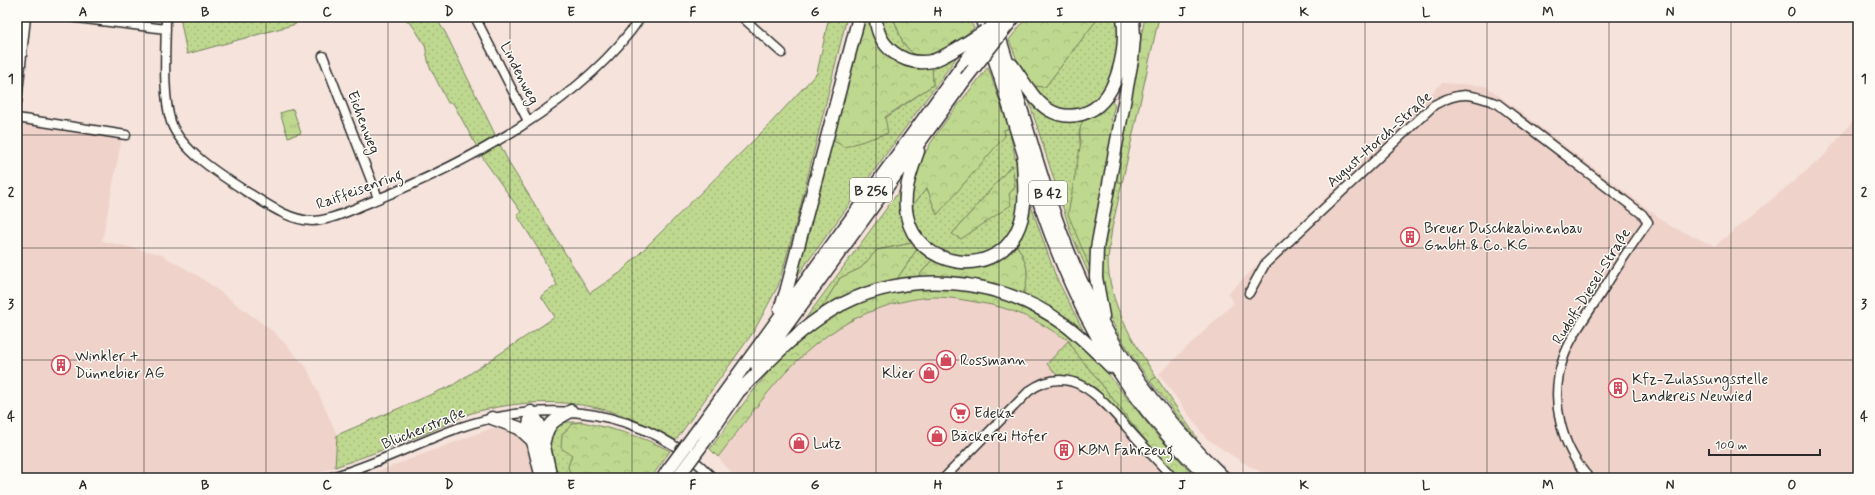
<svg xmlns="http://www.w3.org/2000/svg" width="1875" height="495" font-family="Mynerve,sans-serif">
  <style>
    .built { fill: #efd2c9 }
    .grass { fill: url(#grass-dots); stroke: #75825d; fill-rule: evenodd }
    .forest { fill: url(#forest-crowns); stroke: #75825d }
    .park { fill: url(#park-tufts); stroke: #75825d }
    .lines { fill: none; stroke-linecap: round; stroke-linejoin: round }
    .minor-casing { stroke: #2b2b2b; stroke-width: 11 }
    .highway-casing { stroke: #2b2b2b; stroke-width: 15 }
    .minor { stroke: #fdfcf7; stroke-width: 8 }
    .highway { stroke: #fdfcf7; stroke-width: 12 }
    .highway-bridge-casing { stroke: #2b2b2b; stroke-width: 15; stroke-linecap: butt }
    .highway-bridge { stroke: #fdfcf7; stroke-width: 12 }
    .grid { fill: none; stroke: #2b2b2b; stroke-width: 1; stroke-opacity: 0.55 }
    .labels { text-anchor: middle; stroke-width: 3; stroke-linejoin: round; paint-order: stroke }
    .shield { fill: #fdfcf7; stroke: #6a6a68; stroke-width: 1 }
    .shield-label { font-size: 14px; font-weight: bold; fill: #2b2b2b }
    .street-label { font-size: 15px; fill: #2b2b2b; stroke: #fdfcf7 }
    .poi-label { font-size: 15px; fill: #2b2b2b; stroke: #fdfcf7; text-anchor: start }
    .neatline { fill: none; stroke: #2b2b2b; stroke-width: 1.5 }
    .grid-label { font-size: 13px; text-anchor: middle; font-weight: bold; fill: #2b2b2b }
  </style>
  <defs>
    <pattern id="grass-dots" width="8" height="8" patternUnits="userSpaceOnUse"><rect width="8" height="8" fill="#bfd88f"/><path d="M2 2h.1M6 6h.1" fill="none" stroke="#a4ba7c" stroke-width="1.8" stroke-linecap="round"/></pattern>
    <pattern id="forest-crowns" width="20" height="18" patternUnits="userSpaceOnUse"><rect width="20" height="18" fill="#bfd88f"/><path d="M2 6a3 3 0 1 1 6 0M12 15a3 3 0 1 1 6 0" fill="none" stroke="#a4ba7c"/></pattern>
    <pattern id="park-tufts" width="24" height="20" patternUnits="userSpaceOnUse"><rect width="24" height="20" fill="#bfd88f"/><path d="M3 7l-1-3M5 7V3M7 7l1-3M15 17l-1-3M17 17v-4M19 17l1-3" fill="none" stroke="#a4ba7c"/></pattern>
  </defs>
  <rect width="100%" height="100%" fill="#f5e3dc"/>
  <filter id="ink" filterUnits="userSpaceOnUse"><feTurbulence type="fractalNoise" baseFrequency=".025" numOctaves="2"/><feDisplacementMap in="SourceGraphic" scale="8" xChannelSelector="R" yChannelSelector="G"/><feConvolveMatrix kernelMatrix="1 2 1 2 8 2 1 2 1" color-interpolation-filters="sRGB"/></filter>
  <g filter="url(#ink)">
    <path class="built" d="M1442,83L1486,86L1670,226L1715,246L1822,158L1858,115V478H1272L1242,462L1206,438L1159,374L1234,303L1228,294Z
      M17,122L122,137L102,241L160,254L200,277L275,333L307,368L337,435L335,467L303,478H17Z
      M933,297L962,299L991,304L1018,312L1046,326L1068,341L1047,364L1058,376L1078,378L1096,388L1179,478H736L718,457L781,377L817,342L834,330L861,315L889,305L913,299Z
      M492,428L519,433L533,461L536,478H361Z"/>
    <path class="grass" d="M180,17H295L296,24L187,54Z
      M403,17H435L445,32L510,165L590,293L620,273L767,127L817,73L829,17H847L797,220L778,286L754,331L676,440C611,403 556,394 483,410C466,413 443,426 427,433C397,445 366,456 335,467L337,435L453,385L555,317L541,296L557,285L539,250L517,215L521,212L484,160L453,103H448L429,65L425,45L413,26Z
      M881,17H893L903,43L916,57L896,50L883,31Z
      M1099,17H1119L1120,32L1113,73L1098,101L1074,112L1052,108L1031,86L1045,87Z
      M959,54L795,279L832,140L845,146L933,85L932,66Z
      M1028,98L1036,104L1084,118L1079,132L1094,286L1071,233Z
      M1009,128L1019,176L1017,223L995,251L973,259L939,253L920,236L909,210L927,188L937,214L1004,130ZM1012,165L1015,187L1009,194L952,234Z
      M1113,179L1122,183L1112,228L1108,258L1099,256Z
      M900,190C901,210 901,227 912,243L877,250L861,268L840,278L818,314L800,326Z
      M1031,206L1056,277L1085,334L1049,307L1023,295C1030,273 1028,264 1016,244L1022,235Z
      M917,249L932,260L917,278L895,282Z
      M1068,341C1091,373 1117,402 1140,435L1096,388L1078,378L1058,376L1047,364Z
      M1156,377L1197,438L1196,439L1150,381Z
      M569,422H583L573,423L572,455L568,467L572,478H556L547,438L560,423Z"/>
    <path class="forest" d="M864,17H872L877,41L932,66L933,85L885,117L888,133L845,147L832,140Z
      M893,17H968L974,28C957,42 939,55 916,57L903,43Z
      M1027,17H1099L1045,87L1031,86L1019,65L1009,40Z
      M1145,17H1159L1122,183L1113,179Z
      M988,67L1009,128L1004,130L1005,136L937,215L927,188L909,210C910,154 956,110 988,67Z
      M1109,100L1115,104L1111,120L1117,124L1092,273L1068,214L1081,142C1076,117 1091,112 1109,100Z
      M1012,165L1015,187L1009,194L1011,205L961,239L952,234Z
      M912,243L917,249L895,282L818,314L840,278L861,268L877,250Z
      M1016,244C1028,264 1030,273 1023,295L917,278L932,260C965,277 990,268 1016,244Z
      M1099,256L1108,258C1108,304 1132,339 1156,377L1150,381C1134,358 1110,327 1104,299C1101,285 1101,270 1099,256Z
      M929,287L980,291L1023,305L1061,327L1096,359L1155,433L1196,478H1179C1143,441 1114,398 1081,359C1076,353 1073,347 1069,341C1066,338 1060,336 1056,333C1033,318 1008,307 981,303C965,300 949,297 933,297C914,298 895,303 877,309C802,337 765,397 718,457L710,449C758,384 797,322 878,296C894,291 912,290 929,287Z
      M583,422C612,429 644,436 670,451L651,478H572L568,467L572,455L561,448L562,435L573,423Z"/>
    <path class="park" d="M293,109L301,133L288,137L280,113Z"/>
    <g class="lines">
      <g class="minor-casing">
        <path id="minor" d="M69,17L166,29
          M166,17C166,46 162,95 171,122C181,151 222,176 247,192C267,204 288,220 312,221C332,221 354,208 373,201C467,163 583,102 641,17
          M475,17L528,121
          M742,17L782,53
          M323,56L378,198
          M17,102L26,17
          M17,118L126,135
          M1249,293L1265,264L1434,105C1460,91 1471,93 1498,104L1642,214L1648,222C1631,245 1616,269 1601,293C1588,314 1571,335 1563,359C1549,400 1561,446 1589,478
          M328,478C373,466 414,444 458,428C548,397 645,407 713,478
          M944,478L1029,391C1073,360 1103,401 1130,431C1144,447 1159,462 1173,478"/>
      </g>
      <g class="highway-casing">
        <path id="highway" d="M876,17C876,46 903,67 932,61C942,58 951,52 960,47
          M981,17C1011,106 1033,198 1071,284C1103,357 1151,424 1209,478
          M996,27C1024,112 1044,200 1081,281C1115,356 1165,421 1224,478
          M1012,65C1023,80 1033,100 1049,110C1059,116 1071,117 1082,114C1118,104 1127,49 1123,17
          M918,151C911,172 902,193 907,216C917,267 991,280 1016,233C1028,211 1024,184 1023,161
          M780,309L786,292L859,17
          M1103,316L1096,277L1097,248L1132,60L1134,38L1133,17
          M757,366L966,78
          M739,391C768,363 795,332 830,311C901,268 997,275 1064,324C1081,336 1096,352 1111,367
          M531,412L539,424L551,478
          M531,412L529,426L542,478
          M492,418L519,428L532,440
          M694,435L967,59
          M544,441C548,422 555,420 571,411
          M704,442L743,385
          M663,478L668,470"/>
      </g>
      <use href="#minor" class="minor"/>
      <use href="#highway" class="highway"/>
      <g class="highway-bridge-casing">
        <path id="highway-bridge" d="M960,47L985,31
          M967,59L999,17
          M966,78L1014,17
          M668,470L694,435
          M678,477L704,442"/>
      </g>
      <use href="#highway-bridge" class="highway-bridge"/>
    </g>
  </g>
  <path class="grid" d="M144,17V478M266,17V478M388,17V478M510,17V478M632,17V478M754,17V478M876,17V478M999,17V478M1121,17V478M1243,17V478M1365,17V478M1487,17V478M1609,17V478M1731,17V478M17,135H1858M17,248H1858M17,360H1858"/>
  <defs>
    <g id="building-ring" transform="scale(1)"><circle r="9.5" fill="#fdfcf7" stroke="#d1495b" stroke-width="1.5"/><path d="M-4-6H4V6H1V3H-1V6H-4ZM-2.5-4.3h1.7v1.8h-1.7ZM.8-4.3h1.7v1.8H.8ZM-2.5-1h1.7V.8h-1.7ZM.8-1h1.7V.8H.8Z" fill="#d1495b"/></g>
    <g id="shop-ring" transform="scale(1)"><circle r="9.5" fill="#fdfcf7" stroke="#d1495b" stroke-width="1.5"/><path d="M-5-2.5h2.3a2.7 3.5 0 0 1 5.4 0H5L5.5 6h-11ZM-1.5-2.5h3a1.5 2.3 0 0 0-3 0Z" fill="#d1495b"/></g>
    <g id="supermarket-ring" transform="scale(1)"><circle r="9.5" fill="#fdfcf7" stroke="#d1495b" stroke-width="1.5"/><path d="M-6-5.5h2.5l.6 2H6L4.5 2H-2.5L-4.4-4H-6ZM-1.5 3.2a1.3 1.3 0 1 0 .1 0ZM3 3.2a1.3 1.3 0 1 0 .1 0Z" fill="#d1495b"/></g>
  </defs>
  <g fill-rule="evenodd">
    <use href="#building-ring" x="1410" y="237"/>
    <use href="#shop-ring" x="946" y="360"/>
    <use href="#building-ring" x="61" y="365"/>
    <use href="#shop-ring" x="929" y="373"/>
    <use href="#building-ring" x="1618" y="388"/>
    <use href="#supermarket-ring" x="960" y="413"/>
    <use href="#shop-ring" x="937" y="436"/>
    <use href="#shop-ring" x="799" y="443"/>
    <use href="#building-ring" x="1064" y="450"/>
  </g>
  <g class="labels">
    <g class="shield">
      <rect x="850" y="178" width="42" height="24" rx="3"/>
      <rect x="1029" y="181" width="38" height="24" rx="3"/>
    </g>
    <g class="shield-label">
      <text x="871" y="195">B 256</text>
      <text x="1048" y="198">B 42</text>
    </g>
    <g class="street-label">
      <text transform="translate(520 73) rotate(63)" y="5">Lindenweg</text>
      <text transform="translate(364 122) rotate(69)" y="5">Eichenweg</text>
      <text transform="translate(1379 139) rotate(-42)" y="5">August-Horch-Straße</text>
      <text transform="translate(359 189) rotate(-20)" y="5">Raiffeisenring</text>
      <text transform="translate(1591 286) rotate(-58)" y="5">Rudolf-Diesel-Straße</text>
      <text transform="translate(423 428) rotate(-22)" y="5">Blücherstraße</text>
    </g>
    <g class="poi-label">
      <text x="1424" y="233">Breuer Duschkabinenbau<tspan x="1424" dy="17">GmbH &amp; Co. KG</tspan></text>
      <text x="75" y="361">Winkler +<tspan x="75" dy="17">Dünnebier AG</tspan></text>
      <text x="960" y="365">Rossmann</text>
      <text x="915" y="378" text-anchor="end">Klier</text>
      <text x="1632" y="384">Kfz-Zulassungsstelle<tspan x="1632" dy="17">Landkreis Neuwied</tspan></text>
      <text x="974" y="418">Edeka</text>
      <text x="951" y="441">Bäckerei Höfer</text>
      <text x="813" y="448">Lutz</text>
      <text x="1078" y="455">KBM Fahrzeug</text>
    </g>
  </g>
  <rect width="1875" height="495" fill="none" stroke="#fdfcf7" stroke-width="44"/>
  <path d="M1709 449v6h111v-6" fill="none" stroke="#2b2b2b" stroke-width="2"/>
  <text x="1715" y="449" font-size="12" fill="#2b2b2b" stroke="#fdfcf7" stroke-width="3" paint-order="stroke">100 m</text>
  <rect x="22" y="22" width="1831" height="451" class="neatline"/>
  <g class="grid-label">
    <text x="83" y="16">A</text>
    <text x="205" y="16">B</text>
    <text x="327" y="16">C</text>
    <text x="449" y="16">D</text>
    <text x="571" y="16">E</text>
    <text x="693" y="16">F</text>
    <text x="815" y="16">G</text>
    <text x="938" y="16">H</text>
    <text x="1060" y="16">I</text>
    <text x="1182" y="16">J</text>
    <text x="1304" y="16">K</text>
    <text x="1426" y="16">L</text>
    <text x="1548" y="16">M</text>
    <text x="1670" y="16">N</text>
    <text x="1792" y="16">O</text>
    <text x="11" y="83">1</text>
    <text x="1864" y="83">1</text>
    <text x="11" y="196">2</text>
    <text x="1864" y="196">2</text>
    <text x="11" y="308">3</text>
    <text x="1864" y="308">3</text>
    <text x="11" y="421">4</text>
    <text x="1864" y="421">4</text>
    <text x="83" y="489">A</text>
    <text x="205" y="489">B</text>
    <text x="327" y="489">C</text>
    <text x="449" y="489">D</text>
    <text x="571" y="489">E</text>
    <text x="693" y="489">F</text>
    <text x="815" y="489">G</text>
    <text x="938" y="489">H</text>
    <text x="1060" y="489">I</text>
    <text x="1182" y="489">J</text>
    <text x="1304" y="489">K</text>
    <text x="1426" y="489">L</text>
    <text x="1548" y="489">M</text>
    <text x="1670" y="489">N</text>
    <text x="1792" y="489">O</text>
  </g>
</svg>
